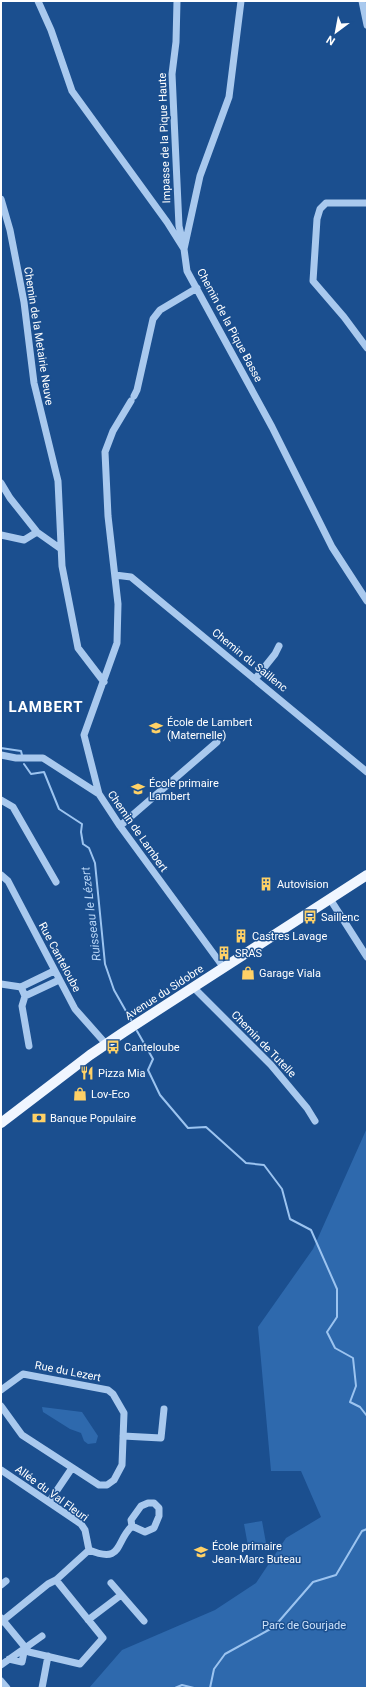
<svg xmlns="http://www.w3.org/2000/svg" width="368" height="1689" font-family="Roboto,sans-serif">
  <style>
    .green { fill: #2e69ad }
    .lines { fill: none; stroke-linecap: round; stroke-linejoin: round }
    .stream { stroke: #9cc4f0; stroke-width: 2 }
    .minor { stroke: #a9c9ee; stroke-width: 7 }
    .major { stroke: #f0f6ff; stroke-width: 10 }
    .labels { text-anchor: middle; stroke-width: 3; stroke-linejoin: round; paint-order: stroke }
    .street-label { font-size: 11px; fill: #fff; stroke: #1b4f8f }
    .poi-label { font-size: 11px; fill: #fff; stroke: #1b4f8f; text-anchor: start }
    .park-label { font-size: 11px; fill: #cfe3fa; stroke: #1b4f8f }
    .water-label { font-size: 12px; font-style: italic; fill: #b5d3f5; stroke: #1b4f8f }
    .district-label { font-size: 15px; font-weight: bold; letter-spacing: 1px; fill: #fff; stroke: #1b4f8f }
  </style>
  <rect width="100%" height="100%" fill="#1b4f8f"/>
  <path class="green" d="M367,1128V1688H89L122,1650L215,1610L256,1583L286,1538L321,1517L301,1471H271L258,1327L313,1249Z
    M42,1407L82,1412L98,1436L96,1443L88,1444L84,1441L81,1433L70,1429L43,1412Z
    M262,1521L266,1543L248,1546L244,1524Z"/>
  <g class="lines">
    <path class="stream" d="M1,748L21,751L22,755
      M24,764L31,774L44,772L59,809L82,824L81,832L83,844L89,848L95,863L105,964L114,990L131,1020
      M137,1031L153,1059L148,1070L160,1095L188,1128L206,1127L246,1163L264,1165L282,1189L290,1219L311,1230L337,1289V1317L327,1332L335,1348L353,1358L356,1386L350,1402L360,1407L367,1416
      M175,1688L182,1685L194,1688
      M210,1688L214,1669L225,1654L274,1627L313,1582L336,1575L362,1531L367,1529"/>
    <path class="minor" d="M38,1L51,30L72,91L167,222L184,249L187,271L272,427L332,547L367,601
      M177,1L176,42L172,74L179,226L183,243
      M362,1L367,25
      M1,199L10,230L24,302L34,383L58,481L62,566L78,648L104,682
      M367,203H326L320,209L317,219L313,281L344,317L367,348
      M184,249L200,176L229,97L241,1
      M134,396L137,390L153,319L160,310L197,288
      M1,483L10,498L37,532L61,549
      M1,535L24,540L37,532
      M115,575L131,577L367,772
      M255,679L275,654L279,646
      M1,755L16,758H43L99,794L120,826L224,968
      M99,794L84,735L117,643L118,604L108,516L105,452L113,431L131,401
      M1,800L13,807L56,882
      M120,826L217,742
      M1,875L8,881L75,1009L106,1044
      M330,899L367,957
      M1,984L21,987
      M193,987L271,1065L307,1108L315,1121
      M25,996L59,980
      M29,1046L22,1006L25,996L21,987L54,971
      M1,1390L23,1374L108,1390L113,1394L124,1413L122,1465L114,1480L107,1485H99L22,1435L1,1406
      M123,1436L161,1438L164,1409
      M1,1470L81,1524L85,1530L89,1550
      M49,1502L72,1468
      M148,1503H154L159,1508V1516L154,1528L145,1532L132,1526L131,1520L141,1506Z
      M89,1550C123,1564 115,1542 132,1526
      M111,1583L144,1621
      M1,1585L6,1581
      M1,1618L29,1652L80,1664L103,1638L56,1580
      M88,1620L121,1595
      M1,1622L48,1584L56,1580L89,1550
      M9,1659L22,1662L25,1647
      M1,1665L42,1636
      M1,1681L7,1688
      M42,1688L48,1656"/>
    <path class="major" d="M1,1123L90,1055L124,1032L367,875"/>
  </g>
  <defs>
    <g id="school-bare" transform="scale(1.08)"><path d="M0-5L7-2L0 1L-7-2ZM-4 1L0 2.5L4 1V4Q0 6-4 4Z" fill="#ffd166" stroke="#1b4f8f" stroke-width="2.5" paint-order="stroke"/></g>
    <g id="building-bare" transform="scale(1.08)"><path d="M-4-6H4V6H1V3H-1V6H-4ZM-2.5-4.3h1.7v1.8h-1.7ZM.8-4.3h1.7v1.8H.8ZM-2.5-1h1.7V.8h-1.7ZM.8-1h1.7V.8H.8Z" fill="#ffd166" stroke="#1b4f8f" stroke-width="2.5" paint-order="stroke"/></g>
    <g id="bus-bare" transform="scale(1.08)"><path d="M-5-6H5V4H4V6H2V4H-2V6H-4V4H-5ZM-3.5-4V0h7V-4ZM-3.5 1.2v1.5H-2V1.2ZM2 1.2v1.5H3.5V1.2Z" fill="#ffd166" stroke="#1b4f8f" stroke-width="2.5" paint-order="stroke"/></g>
    <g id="shop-bare" transform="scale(1.08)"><path d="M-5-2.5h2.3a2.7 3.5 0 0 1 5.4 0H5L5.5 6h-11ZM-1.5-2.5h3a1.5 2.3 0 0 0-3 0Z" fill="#ffd166" stroke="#1b4f8f" stroke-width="2.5" paint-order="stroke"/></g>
    <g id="restaurant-bare" transform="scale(1.08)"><path d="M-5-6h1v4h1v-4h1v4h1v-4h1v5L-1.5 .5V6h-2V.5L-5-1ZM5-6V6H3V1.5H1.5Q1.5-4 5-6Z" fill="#ffd166" stroke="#1b4f8f" stroke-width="2.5" paint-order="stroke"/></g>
    <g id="bank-bare" transform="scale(1.08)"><path d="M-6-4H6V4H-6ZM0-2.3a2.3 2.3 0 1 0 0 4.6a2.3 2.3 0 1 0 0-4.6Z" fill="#ffd166" stroke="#1b4f8f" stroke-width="2.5" paint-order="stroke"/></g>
  </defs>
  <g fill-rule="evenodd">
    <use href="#school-bare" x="156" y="728"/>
    <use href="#school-bare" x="138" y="789"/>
    <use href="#building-bare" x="266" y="884"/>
    <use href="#bus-bare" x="310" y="917"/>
    <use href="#building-bare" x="241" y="936"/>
    <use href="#building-bare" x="224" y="953"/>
    <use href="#shop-bare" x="248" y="973"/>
    <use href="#bus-bare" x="113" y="1047"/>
    <use href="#restaurant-bare" x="87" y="1073"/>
    <use href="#shop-bare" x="80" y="1094"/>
    <use href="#bank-bare" x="39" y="1118"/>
    <use href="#school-bare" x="201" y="1552"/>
  </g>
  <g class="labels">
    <g class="street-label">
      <text transform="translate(164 138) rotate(-92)" y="4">Impasse de la Pique Haute</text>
      <text transform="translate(230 325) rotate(62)" y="4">Chemin de la Pique Basse</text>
      <text transform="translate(39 336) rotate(81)" y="4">Chemin de la Metairie Neuve</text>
      <text transform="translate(250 660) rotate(39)" y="4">Chemin du Saillenc</text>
      <text transform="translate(138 831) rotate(55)" y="4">Chemin de Lambert</text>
      <text transform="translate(60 957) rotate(62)" y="4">Rue Canteloube</text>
      <text transform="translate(164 992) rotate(-33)" y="4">Avenue du Sidobre</text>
      <text transform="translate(264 1044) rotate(46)" y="4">Chemin de Tutelle</text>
      <text transform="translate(68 1371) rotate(11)" y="4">Rue du Lezert</text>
      <text transform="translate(52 1493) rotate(36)" y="4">Allée du Val Fleuri</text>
    </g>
    <g class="poi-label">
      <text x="167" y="726">École de Lambert<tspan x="167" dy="13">(Maternelle)</tspan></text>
      <text x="149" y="787">École primaire<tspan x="149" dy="13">Lambert</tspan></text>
      <text x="277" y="888">Autovision</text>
      <text x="321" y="921">Saillenc</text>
      <text x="252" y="940">Castres Lavage</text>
      <text x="235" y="957">SRAS</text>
      <text x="259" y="977">Garage Viala</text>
      <text x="124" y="1051">Canteloube</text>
      <text x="98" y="1077">Pizza Mia</text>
      <text x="91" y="1098">Lov-Eco</text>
      <text x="50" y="1122">Banque Populaire</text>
      <text x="212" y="1550">École primaire<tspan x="212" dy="13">Jean-Marc Buteau</tspan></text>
    </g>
    <g class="park-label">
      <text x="304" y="1629">Parc de Gourjade</text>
    </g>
    <g class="water-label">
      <text transform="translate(91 914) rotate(-97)" y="4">Ruisseau le Lézert</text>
    </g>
    <g class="district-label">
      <text x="46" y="712">LAMBERT</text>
    </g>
  </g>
  <rect width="368" height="1689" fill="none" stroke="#ffffff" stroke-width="4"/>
  <g transform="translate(336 32) rotate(212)" stroke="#1b4f8f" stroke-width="3" paint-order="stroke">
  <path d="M0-3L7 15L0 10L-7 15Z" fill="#ffffff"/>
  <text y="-6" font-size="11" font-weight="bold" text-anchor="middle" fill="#ffffff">N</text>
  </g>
</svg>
